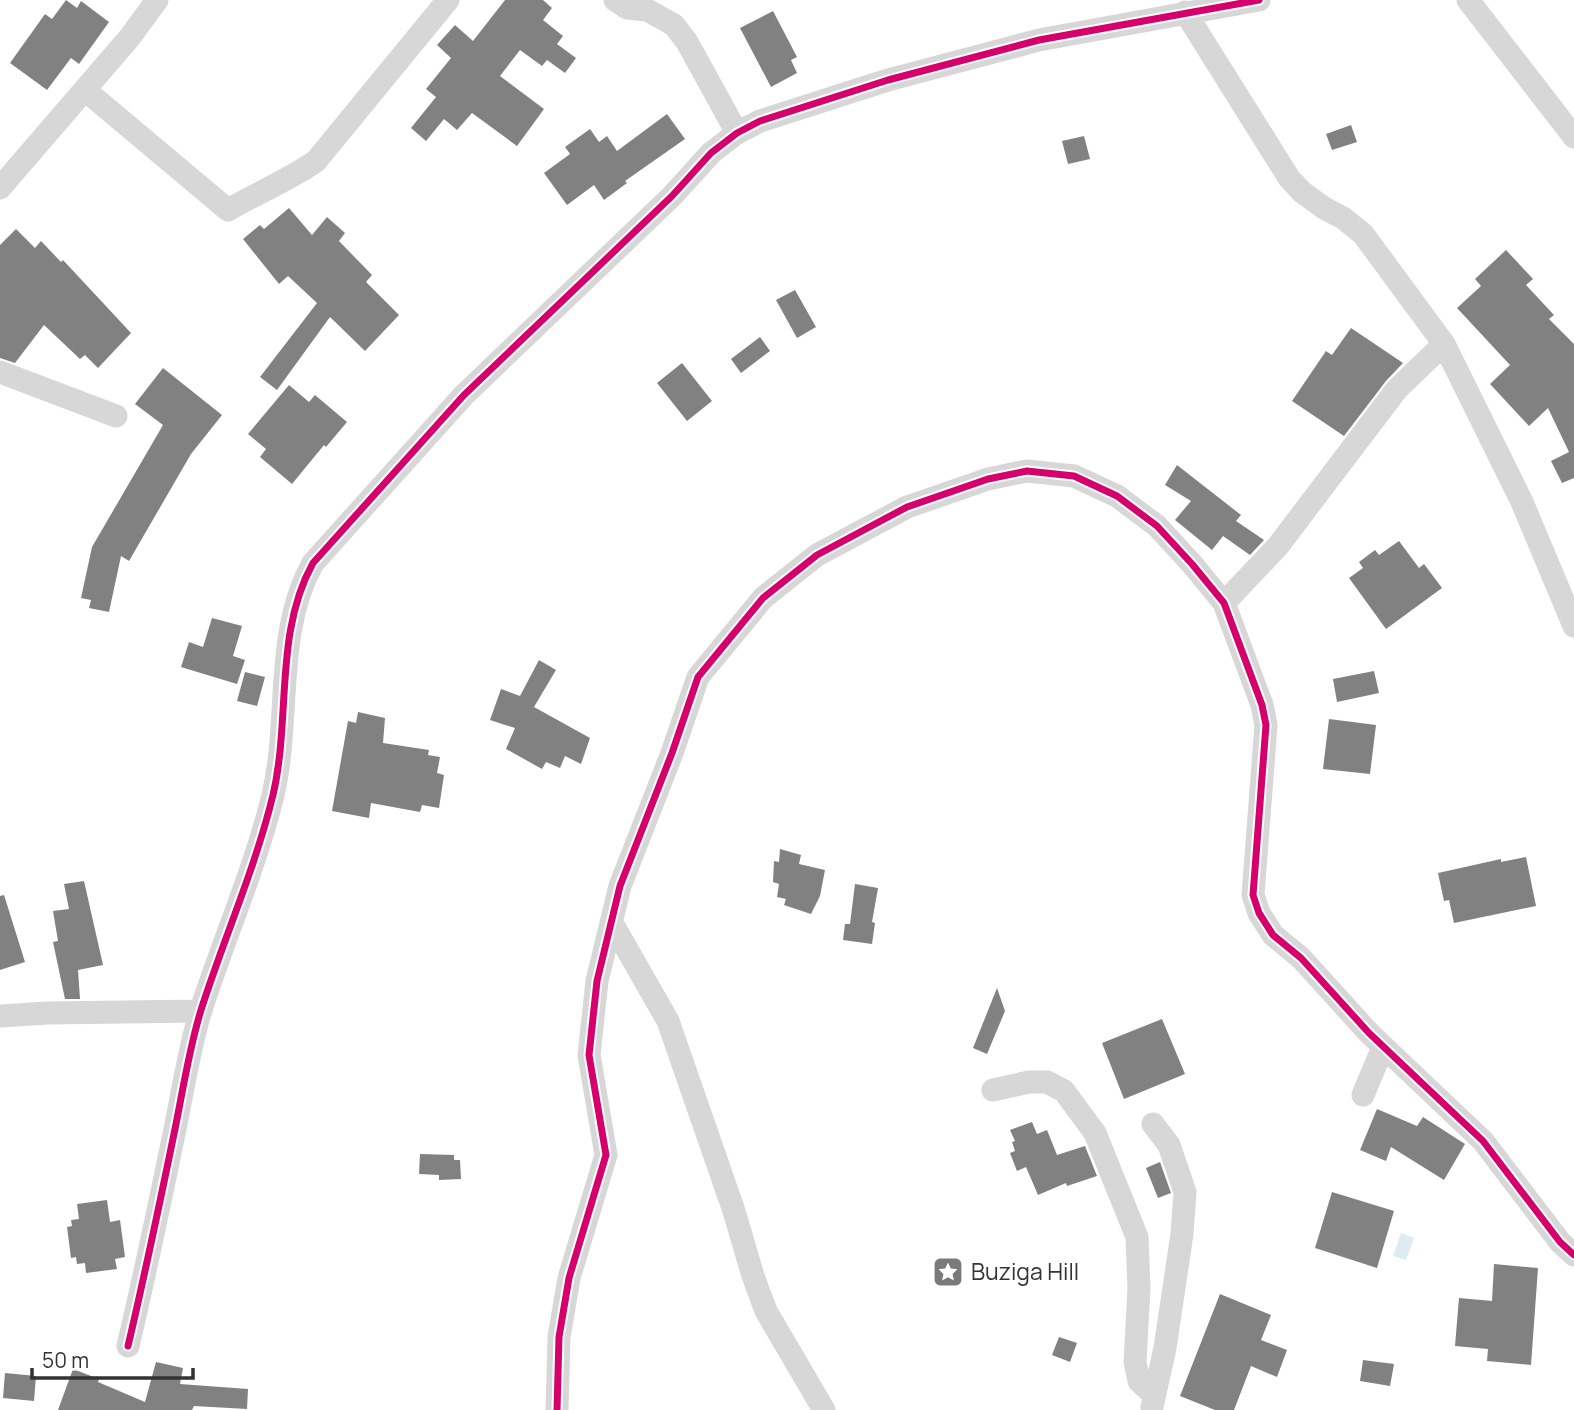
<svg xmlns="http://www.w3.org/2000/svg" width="1574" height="1410" font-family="Manrope,sans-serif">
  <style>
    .water { fill: #ddebf3 }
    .building { fill: #818181 }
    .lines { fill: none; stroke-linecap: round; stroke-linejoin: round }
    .minor { stroke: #d7d7d7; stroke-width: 23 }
    .cycleway-casing { stroke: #fff; stroke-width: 11 }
    .cycleway { stroke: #d6006c; stroke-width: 7 }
    .labels { text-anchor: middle; stroke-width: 7; stroke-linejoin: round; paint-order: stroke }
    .poi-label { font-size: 23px; fill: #333; stroke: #fff; text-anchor: start }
  </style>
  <rect width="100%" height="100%" fill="#fff"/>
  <path class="water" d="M1401,1233L1414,1238L1406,1260L1393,1256Z"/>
  <path class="building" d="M66,0L77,8L81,1L109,22L79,64L71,58L47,90L10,63L45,14L52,19Z
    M505,0H543L552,8L543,20L563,36L557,44L576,58L565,73L547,60L542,66L520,50L500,76L544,109L517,146L472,113L457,130L444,119L426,141L411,128L436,97L426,89L451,58L437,45L455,25L473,41Z
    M773,11L797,57L791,60L797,73L771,87L740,28Z
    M667,114L685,139L625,181L627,183L604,200L594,185L567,205L544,173L570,154L565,147L590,129L599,142L607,136L617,151Z
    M1351,125L1357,142L1332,150L1326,134Z
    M1084,136L1090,159L1068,164L1062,141Z
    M289,208L312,235L327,217L345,233L339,241L372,275L366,282L399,315L365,351L330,317L277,390L260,377L317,303L288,276L279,284L243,239L260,225L264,229Z
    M16,229L35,248L41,241L61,262L63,260L131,333L98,368L85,355L80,359L44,325L15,363L0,358V245Z
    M1506,250L1533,279L1526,285L1554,315L1549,319L1574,344V478L1562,483L1551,461L1569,452L1548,408L1529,426L1490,384L1510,365L1457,308L1481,286L1475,279Z
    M795,290L816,327L797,338L776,300Z
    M1351,328L1403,363L1386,381L1344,436L1292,401L1326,351L1332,355Z
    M760,337L770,351L741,373L731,359Z
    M682,363L712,401L687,421L657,383Z
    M163,368L222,415L191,454L129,561L121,556L109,612L89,608L91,600L81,598L92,547L163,425L135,404Z
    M289,385L309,402L315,395L347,422L326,447L324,445L292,484L260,457L266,449L248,434Z
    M1177,465L1241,515L1236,521L1264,540L1250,555L1223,536L1212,550L1175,520L1191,501L1165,485Z
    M1399,541L1419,568L1424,564L1442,588L1386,629L1349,578L1363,568L1359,562L1375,550L1379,555Z
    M212,618L242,626L233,656L245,660L237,684L181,667L189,642L203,647Z
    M539,660L556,670L534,707L590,738L581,764L565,756L560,768L546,762L542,769L506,749L515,728L490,720L501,689L520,696Z
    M1374,671L1379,693L1337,702L1333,679Z
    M245,672L265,677L257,706L237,701Z
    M358,712L385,718L383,743L429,750L428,755L440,757L437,773L444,775L439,808L422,805L420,812L371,803L369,818L332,811L348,721L356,723Z
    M1329,719L1376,725L1370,774L1323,769Z
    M780,849L801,855L799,864L825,870L820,896L811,914L784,905L786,899L777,897L779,884L773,882L774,861L779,862Z
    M1526,857L1536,906L1454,923L1449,900L1444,901L1438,873L1501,859V862Z
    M84,881L103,965L78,970L80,999H65L53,942L58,941L53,911L69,909L64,884Z
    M855,884L878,888L872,922L875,923L872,944L843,940L845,924H850Z
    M4,895L25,962L0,970V896Z
    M997,988L1005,1011L987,1054L973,1048Z
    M1162,1019L1185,1074L1124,1099L1102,1043Z
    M1377,1109L1417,1126L1423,1117L1465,1144L1444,1180L1391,1147L1386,1161L1360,1150Z
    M1032,1122L1037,1134L1047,1130L1057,1155L1085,1146L1097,1176L1067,1186L1066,1183L1038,1195L1026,1167L1017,1171L1010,1153L1015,1151L1012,1142L1015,1141L1010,1130Z
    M420,1154L454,1155V1160H460L461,1179L439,1180V1175L419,1174Z
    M1160,1162L1171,1193L1158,1198L1146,1168Z
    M1332,1192L1394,1211L1377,1268L1315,1248Z
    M107,1200L110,1222L120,1220L125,1257L115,1259L117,1269L86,1273L85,1263L77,1264L76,1257L71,1258L67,1227L72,1226L71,1220L79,1219L77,1204Z
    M1494,1264L1538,1268L1531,1365L1487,1361L1488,1349L1455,1346L1459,1298L1492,1301Z
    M1220,1294L1271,1315L1261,1340L1287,1350L1277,1377L1251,1366L1234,1410H1215L1180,1396Z
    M1059,1337L1077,1343L1070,1362L1052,1355Z
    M1363,1360L1394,1364L1390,1386L1360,1381Z
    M156,1362L183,1368L180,1384L248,1389L247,1409L194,1406L192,1410H58L73,1369L99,1379L98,1382L145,1402Z
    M5,1373L36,1376L34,1401L3,1398Z"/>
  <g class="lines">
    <path class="minor" d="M615,0L627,8L647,10L674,25L687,42L737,133
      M1468,0L1574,137
      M1185,12L1289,178L1302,192L1324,208L1343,218L1363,234L1444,344L1522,502L1574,626
      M85,90L228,210C257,193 289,180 316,161L448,0
      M0,188L130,37L157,0
      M0,372L116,416
      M1224,603L1278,546L1397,389L1444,344
      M612,923L668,1021L734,1211L753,1276L766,1311L824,1410
      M0,1016L47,1013L201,1011
      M993,1090L1029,1082H1047L1064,1091L1095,1133L1137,1237L1139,1288L1135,1362L1139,1381L1154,1395
      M1363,1095L1383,1047
      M128,1346C145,1274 160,1202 175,1129C183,1090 189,1049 201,1010C224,938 255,869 273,795C291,718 274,633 313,563L464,395L672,196L711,153L737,133L760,121L888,80L1039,40L1259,0
      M1152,1407L1165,1348L1182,1234L1185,1192L1169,1145L1153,1124
      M557,1410L559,1337L569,1278L606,1155L589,1055L597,981L620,886L672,753L698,677L763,598L817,555L907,507L988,479L1027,471L1074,476L1117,496L1157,526L1192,564L1224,603L1262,705L1266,725L1253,895L1259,913L1273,935L1301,958L1369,1033L1483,1141L1560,1242L1574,1255"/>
    <g class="cycleway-casing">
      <path id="cycleway" d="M128,1346C145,1274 160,1202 175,1129C183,1090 189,1049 201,1010C224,938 255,869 273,795C291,718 274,633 313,563L464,395L672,196L711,153L737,133L760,121L888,80L1039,40L1259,0
        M557,1410L559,1337L569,1278L606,1155L589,1055L597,981L620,886L672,753L698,677L763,598L817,555L907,507L988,479L1027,471L1074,476L1117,496L1157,526L1192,564L1224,603L1262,705L1266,725L1253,895L1259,913L1273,935L1301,958L1369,1033L1483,1141L1560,1242L1574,1255"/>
    </g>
    <use href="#cycleway" class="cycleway"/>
  </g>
  <defs>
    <g id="sight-square" transform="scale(1.575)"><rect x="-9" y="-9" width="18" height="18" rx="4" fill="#7a7a7a" stroke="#fff"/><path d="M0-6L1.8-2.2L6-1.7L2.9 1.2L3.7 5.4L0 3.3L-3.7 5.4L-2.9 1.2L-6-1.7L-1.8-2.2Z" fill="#fff"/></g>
  </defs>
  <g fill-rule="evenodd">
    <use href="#sight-square" x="948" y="1272"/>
  </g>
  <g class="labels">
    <g class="poi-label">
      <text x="971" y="1280">Buziga Hill</text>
    </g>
  </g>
  <path d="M32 1368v10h161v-10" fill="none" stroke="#333333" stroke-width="3.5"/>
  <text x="42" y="1368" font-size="21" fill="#333333" stroke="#ffffff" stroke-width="5" paint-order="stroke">50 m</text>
</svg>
